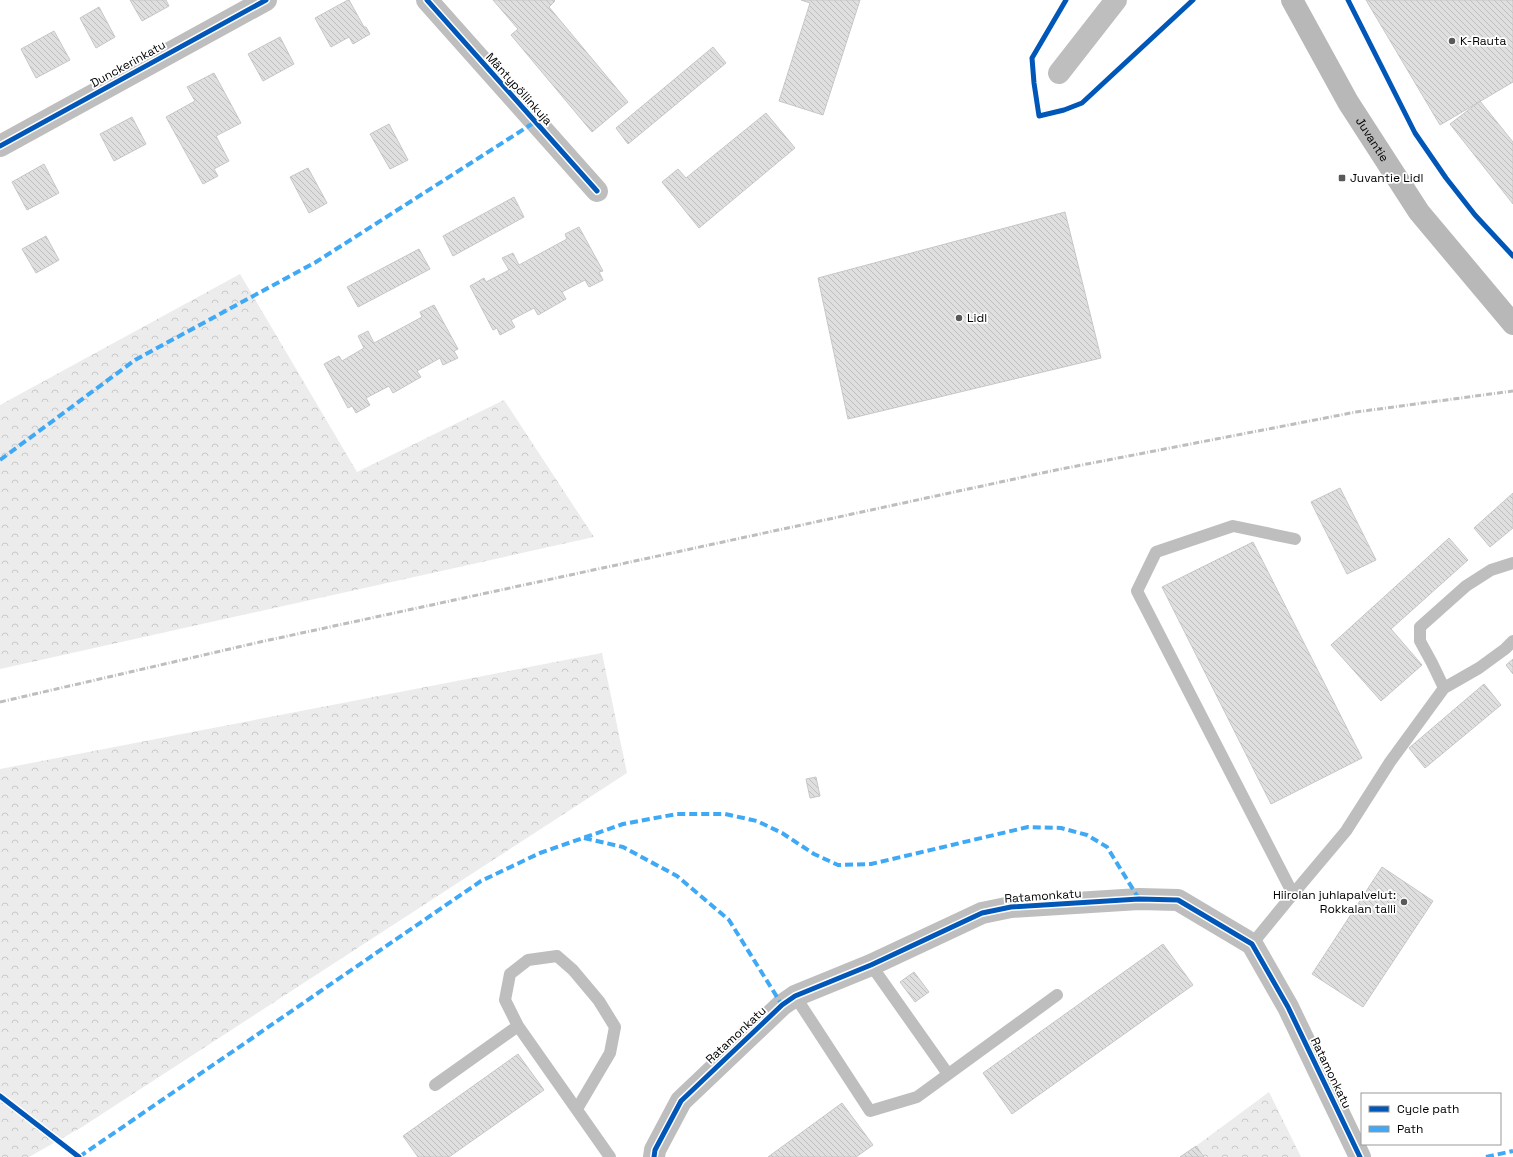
<svg xmlns="http://www.w3.org/2000/svg" width="1513" height="1157" font-family="'Space Grotesk',sans-serif">
  <style>
    .forest { fill: url(#forest-crowns) }
    .building { fill: url(#building-back-hatch); stroke: #c7c7c7 }
    .lines { fill: none; stroke-linecap: round; stroke-linejoin: round }
    .lane { stroke: #bebebe; stroke-width: 12 }
    .street { stroke: #bebebe; stroke-width: 22 }
    .secondary { stroke: #b8b8b8; stroke-width: 22 }
    .rail { stroke: #bebebe; stroke-width: 3; stroke-dasharray: 6 2 1 2; stroke-linecap: butt }
    .quiet { stroke: #3fa9f5; stroke-width: 4; stroke-dasharray: 8 4; stroke-linecap: butt }
    .cycleway-casing { stroke: #fff; stroke-width: 8 }
    .cycleway { stroke: #0057b8; stroke-width: 5 }
    .poi-dot { fill: #595959; stroke: #fff; stroke-width: 1.5 }
    .labels { text-anchor: middle; stroke-width: 3.5; stroke-linejoin: round; paint-order: stroke }
    .poi-label { font-size: 12px; fill: #000; stroke: #fff; text-anchor: start }
    .street-label { font-size: 12px; fill: #000; stroke: #fff }
  </style>
  <defs>
    <pattern id="forest-crowns" width="20" height="18" patternUnits="userSpaceOnUse"><rect width="20" height="18" fill="#ececec"/><path d="M2 6a3 3 0 1 1 6 0M12 15a3 3 0 1 1 6 0" fill="none" stroke="#c9c9c9"/></pattern>
    <pattern id="building-back-hatch" width="6" height="6" patternUnits="userSpaceOnUse"><rect width="6" height="6" fill="#dfdfdf"/><path d="M-1 5l2 2M0 0l6 6M5-1l2 2" fill="none" stroke="#bebebe"/></pattern>
  </defs>
  <rect width="100%" height="100%" fill="#fff"/>
  <path class="forest" d="M240,274L357,472L504,400L594,537L0,669V405Z
    M602,653L627,773L82,1127L29,1157H0V769Z
    M1269,1092L1301,1157H1204L1196,1146Z"/>
  <path class="building" d="M130,0H166L169,6L142,21Z
    M348,0H349L364,27H366L370,34L353,44L349,37L331,47L315,18Z
    M493,0H554L555,1L549,7L628,102L592,132L511,35L518,29Z
    M801,0H860L823,115L779,101L810,3Z
    M1366,0H1513V82L1440,125Z
    M99,7L115,37L96,48L80,18Z
    M54,31L70,60L36,78L21,49Z
    M280,37L294,64L263,81L248,54Z
    M713,47L726,63L628,144L616,128Z
    M214,73L241,123L216,136L229,161L214,169L218,176L203,184L166,117L195,101L187,87Z
    M1480,101L1513,142V204L1450,124Z
    M766,113L795,148L699,228L662,182L678,169L686,178Z
    M132,117L146,144L114,161L100,134Z
    M389,124L408,160L390,169L370,134Z
    M44,164L59,193L27,210L12,182Z
    M308,168L327,203L309,213L290,177Z
    M514,197L524,217L453,256L443,236Z
    M1065,212L1101,358L848,419L818,278Z
    M579,227L603,271L599,272L603,280L589,287L585,280L562,292L566,299L538,315L534,308L511,320L515,327L500,335L497,328L493,330L470,286L484,278L486,282L509,270L502,258L513,253L519,265L567,239L565,234Z
    M46,236L59,260L36,273L22,249Z
    M419,249L430,269L358,307L347,287Z
    M434,305L458,349L454,351L458,358L443,365L440,358L417,371L421,377L393,393L389,386L366,398L370,405L356,413L352,406L348,408L324,364L339,356L342,361L364,348L358,336L368,331L374,343L422,317L420,312Z
    M1340,488L1376,560L1347,574L1311,502Z
    M1513,493V528L1490,547L1474,528Z
    M1449,538L1468,560L1391,629L1422,665L1381,701L1331,645Z
    M1253,542L1362,758L1271,804L1162,587Z
    M1513,659V674L1506,665Z
    M1484,684L1501,705L1425,768L1409,748Z
    M816,777L820,796L810,798L806,779Z
    M1382,867L1433,901L1363,1007L1312,974Z
    M1163,944L1193,985L1012,1114L983,1073Z
    M914,972L929,992L915,1002L900,982Z
    M518,1054L544,1090L449,1157H418L403,1136Z
    M842,1103L873,1145L856,1157H768Z
    M1196,1146L1204,1157H1180Z"/>
  <g class="lines">
    <path class="lane" d="M1444,688L1432,663L1420,641V627L1466,586L1491,570L1513,563
      M1293,894L1346,831L1390,762L1444,688L1479,668L1505,649L1513,641
      M1252,944L1293,894L1137,591L1156,552L1233,526L1295,539
      M871,965L948,1074
      M795,996L870,1111L917,1097L1057,995
      M518,1026L505,1000L510,974L528,960L557,956L573,970L599,1001L615,1027L610,1053L577,1109
      M435,1085L518,1026L610,1157"/>
    <path class="street" d="M427,0L597,191
      M1059,73L1116,0
      M0,146L266,0
      M654,1157L655,1150L681,1101L782,1005L795,996L871,965L982,913L1011,907L1139,899L1178,900L1252,944L1288,1007L1360,1157"/>
    <path class="secondary" id="s1" d="M1292,0L1348,102L1419,212L1513,324"/>
    <path class="rail" d="M0,702L260,642L1056,470L1356,412L1513,391"/>
    <path class="quiet" d="M0,460L135,360L316,262L535,122
      M584,838L623,847L677,876L729,920L782,1005
      M79,1157L481,881L540,853L623,824L677,814H725L757,821L782,833L814,854L838,865L871,864L1028,827L1061,828L1087,835L1107,847L1139,899
      M1486,1157L1513,1151"/>
    <g class="cycleway-casing">
      <path id="cycleway" d="M427,0L597,191
        M1066,0L1032,58L1034,83L1039,116L1064,110L1082,103L1193,0
        M1348,0L1415,133L1446,178L1475,215L1513,256
        M0,146L266,0
        M0,1096L79,1157
        M654,1157L655,1150L681,1101L782,1005L795,996L871,965L982,913L1011,907L1139,899L1178,900L1252,944L1288,1007L1360,1157"/>
    </g>
    <use href="#cycleway" class="cycleway"/>
  </g>
  <g class="poi-dot">
    <circle cx="1452" cy="41" r="4"/>
    <rect x="1338" y="174" width="8" height="8" rx="2"/>
    <circle cx="959" cy="318" r="4"/>
    <circle cx="1404" cy="902" r="4"/>
  </g>
  <g class="labels">
    <g class="poi-label">
      <text x="1460" y="45">K-Rauta</text>
      <text x="1350" y="182">Juvantie Lidl</text>
      <text x="967" y="322">Lidl</text>
      <text x="1396" y="899" text-anchor="end">Hiirolan juhlapalvelut:<tspan x="1396" dy="14">Rokkalan talli</tspan></text>
    </g>
    <g class="street-label">
      <text transform="translate(128 64) rotate(-29)" y="4">Dunckerinkatu</text>
      <text transform="translate(519 89) rotate(48)" y="4">Mäntypöllinkuja</text>
      <text dy="4" stroke="none"><textPath href="#s1" startOffset="161">Juvantie</textPath></text>
      <text transform="translate(1043 896) rotate(-4)" y="4">Ratamonkatu</text>
      <text transform="translate(736 1035) rotate(-43)" y="4">Ratamonkatu</text>
      <text transform="translate(1331 1073) rotate(64)" y="4">Ratamonkatu</text>
    </g>
  </g>
  <rect x="1361" y="1093" width="140" height="52" fill="#ffffff" stroke="#999999"/>
  <rect x="1369" y="1106" width="20" height="6" fill="#0057b8" stroke="#999999"/>
  <text x="1397" y="1113" font-size="12" fill="#000000">Cycle path</text>
  <rect x="1369" y="1126" width="20" height="6" fill="#3fa9f5" stroke="#999999"/>
  <text x="1397" y="1133" font-size="12" fill="#000000">Path</text>
</svg>
